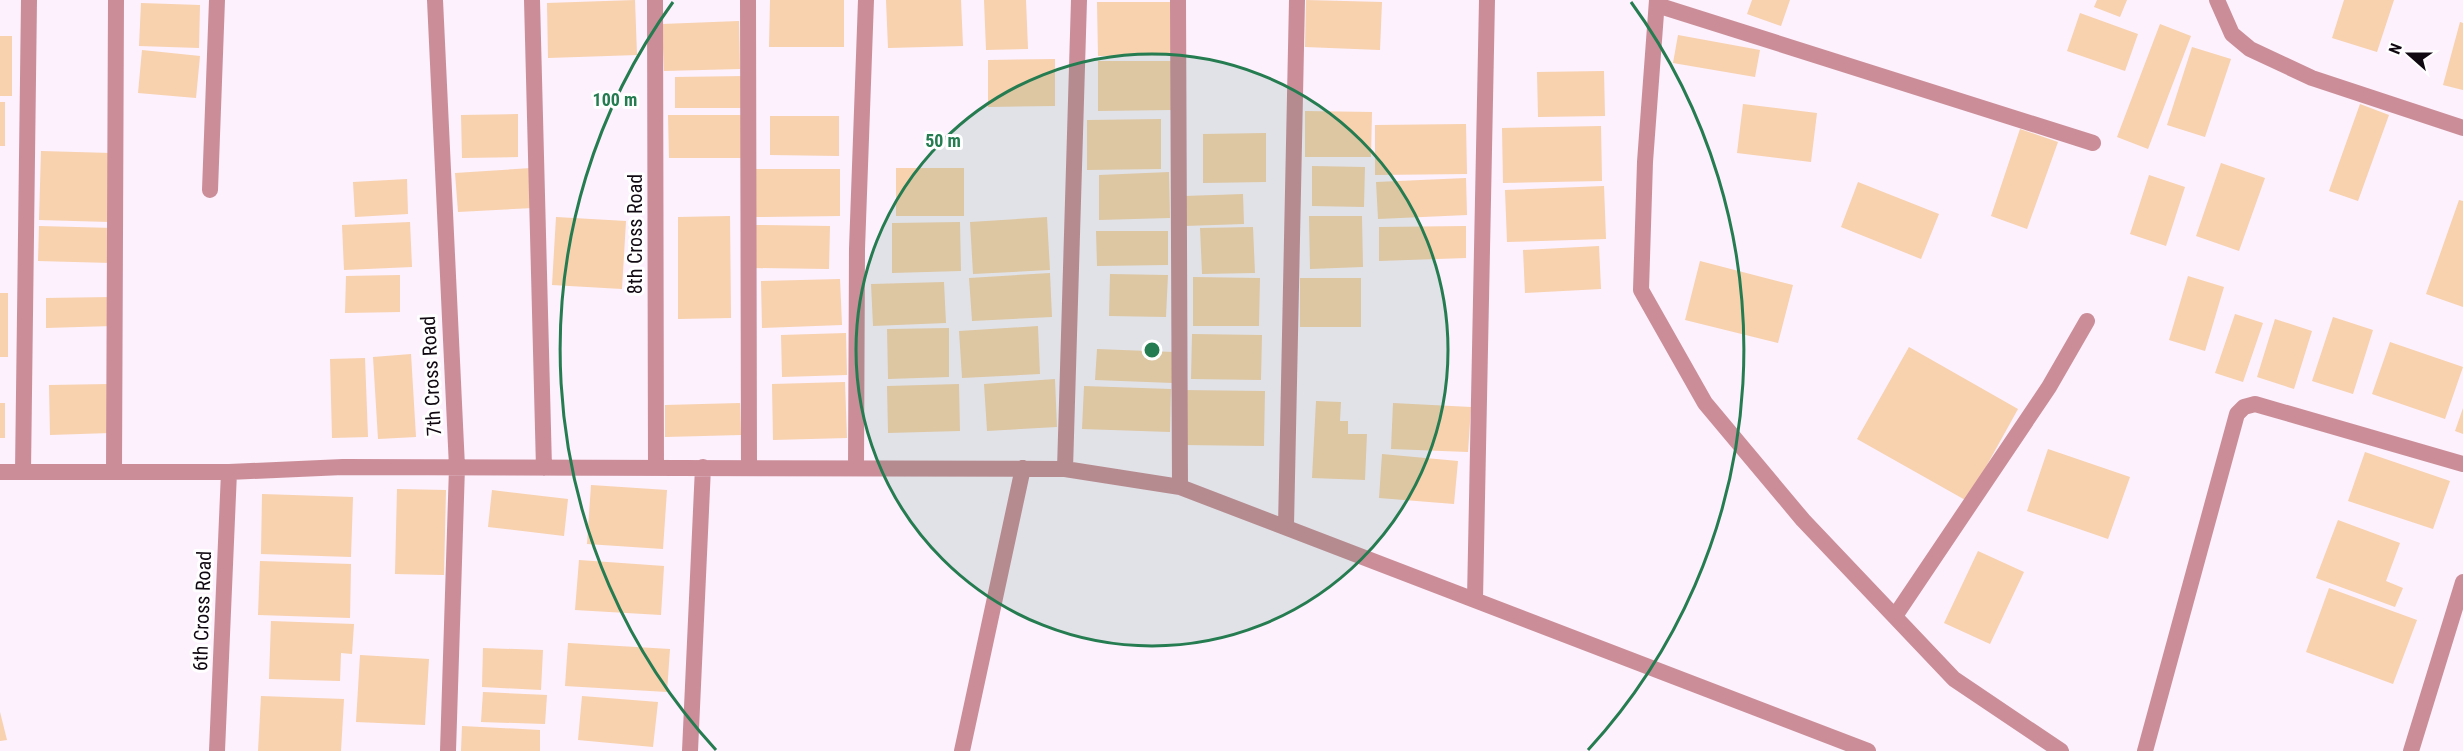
<svg xmlns="http://www.w3.org/2000/svg" width="2463" height="751" font-family="'Roboto Condensed',sans-serif">
  <style>
    .building { fill: #f8d1ae }
    .lines { fill: none; stroke-linecap: round; stroke-linejoin: round }
    .minor { stroke: #cb8e99; stroke-width: 16 }
    .ring { fill: none; stroke: #257c50; stroke-width: 3 }
    .labels { text-anchor: middle; stroke-width: 6; stroke-linejoin: round; paint-order: stroke }
    .street-label { font-size: 20px; fill: #110912; stroke: #fff }
    .centre { fill: #257c50; stroke: #fff; stroke-width: 3 }
    .ring-label { font-size: 18px; text-anchor: middle; font-weight: bold; fill: #257c50; stroke: #fff; stroke-width: 6; stroke-linejoin: round; paint-order: stroke }
  </style>
  <rect width="100%" height="100%" fill="#fcf1fc"/>
  <path class="building" d="M635,0L637,55L548,58L547,3Z
    M770,0H844V47H769Z
    M886,0H961L963,46L888,48Z
    M984,0H1026L1028,49L986,50Z
    M1306,0L1382,2L1380,50L1305,47Z
    M1752,0H1790L1781,26L1747,14Z
    M2097,0H2127L2120,17L2094,7Z
    M2344,0H2394L2377,52L2332,38Z
    M1097,2H1173V55L1098,56Z
    M141,3L200,5L199,48L139,46Z
    M2080,13L2138,34L2125,71L2067,51Z
    M739,21L740,69L664,71L662,24Z
    M2460,22L2463,23V90L2443,85Z
    M2160,24L2191,36L2148,149L2117,137Z
    M1678,35L1760,50L1755,77L1673,63Z
    M0,36H12V96H0Z
    M2192,47L2231,59L2205,137L2167,125Z
    M142,50L200,56L196,98L138,93Z
    M1055,59V106L988,107V60Z
    M1098,61H1173V110L1098,111Z
    M1604,71L1605,116L1538,117L1537,72Z
    M745,76V108H675V77Z
    M0,102H5V146H0Z
    M1743,104L1817,113L1811,162L1737,153Z
    M2360,104L2389,115L2358,201L2329,191Z
    M1305,111L1372,112L1371,157H1305Z
    M518,114V157L462,158L461,115Z
    M668,115H741V158H669Z
    M770,116H839V156L770,155Z
    M1161,119V169L1087,170V120Z
    M1466,124L1467,174L1375,175V125Z
    M1601,126L1602,181L1503,183L1502,128Z
    M2020,129L2058,142L2027,229L1991,216Z
    M1266,133V182L1203,183V134Z
    M41,151L111,153L110,222L39,220Z
    M2221,163L2265,178L2239,251L2196,236Z
    M1312,166L1365,167L1364,207L1312,206Z
    M531,168L533,208L458,212L455,173Z
    M896,168H964V216H896Z
    M755,169H840V216L755,217Z
    M1169,172L1170,218L1099,220V175Z
    M2149,175L2185,187L2166,246L2130,234Z
    M1466,178L1467,215L1378,219L1376,182Z
    M407,179L408,214L355,217L353,182Z
    M1858,182L1939,214L1921,259L1841,227Z
    M1604,186L1606,239L1507,242L1505,190Z
    M1243,194L1244,224L1185,226L1184,196Z
    M2459,200L2463,201V307L2426,294Z
    M730,216L731,318L678,319V217Z
    M1309,216H1362L1363,267L1310,269Z
    M556,217L626,221L622,289L552,285Z
    M1047,217L1050,270L973,274L970,222Z
    M410,222L412,267L344,270L342,225Z
    M960,222L961,271L892,273V223Z
    M755,225L830,226L829,269L754,268Z
    M39,226L113,228L112,263L38,261Z
    M1466,226V258L1379,261V227Z
    M1253,227L1255,273L1202,274L1200,228Z
    M1096,231H1168V265L1097,266Z
    M1599,246L1601,289L1525,293L1523,250Z
    M1700,261L1793,285L1778,343L1685,320Z
    M1050,273L1052,317L972,321L969,278Z
    M1110,274L1168,275L1166,317L1109,316Z
    M400,275V312L345,313L346,276Z
    M2188,276L2224,287L2205,351L2169,340Z
    M1193,277L1260,278L1259,326H1193Z
    M1300,278H1361V327H1300Z
    M840,279L842,325L762,328L761,281Z
    M944,282L946,323L873,326L871,284Z
    M0,293H8V357H0Z
    M112,297V326L46,328V298Z
    M2235,314L2263,323L2243,382L2215,373Z
    M2333,317L2373,330L2353,394L2312,381Z
    M2275,319L2312,331L2294,389L2257,377Z
    M1038,326L1040,374L962,378L959,331Z
    M949,328V377L888,379L887,329Z
    M846,333L847,375L782,377L781,335Z
    M1192,334L1262,335L1261,380L1191,379Z
    M2390,342L2463,367L2445,419L2372,394Z
    M1909,347L2018,409L1967,501L1857,439Z
    M1097,349L1174,352L1173,383L1095,380Z
    M411,354L416,437L378,439L373,357Z
    M365,358L368,437L332,438L330,359Z
    M1055,379L1057,427L987,431L984,384Z
    M845,382L847,438L773,440L772,384Z
    M110,384V433L50,435L49,385Z
    M959,384L960,431L888,433L887,386Z
    M1084,386L1171,389L1170,432L1082,429Z
    M1182,390L1265,391L1264,446L1181,445Z
    M1316,401L1341,402L1340,421H1348V434H1367L1365,480L1312,478Z
    M0,403H5V438H0Z
    M740,403L741,435L665,437V405Z
    M1393,403L1471,407L1468,452L1391,449Z
    M2463,408V434L2455,431Z
    M2048,449L2130,477L2108,539L2027,511Z
    M2365,452L2450,481L2433,529L2348,501Z
    M1382,454L1458,461L1454,504L1379,498Z
    M591,485L667,490L663,549L587,544Z
    M397,489L446,490L444,575L395,574Z
    M492,490L568,499L564,536L488,527Z
    M262,494L353,497L351,557L261,554Z
    M2338,520L2400,543L2386,581L2403,588L2395,607L2316,578Z
    M1978,551L2024,572L1990,644L1944,623Z
    M579,560L664,566L661,615L575,610Z
    M260,561L351,564L350,618L258,615Z
    M2329,588L2417,620L2393,684L2306,652Z
    M271,621L354,624L352,654L341,653L340,681L269,679Z
    M568,643L670,649L667,692L565,686Z
    M483,648L543,650L541,690L482,687Z
    M360,655L429,659L425,725L356,722Z
    M483,692L547,695L545,724L481,722Z
    M261,696L344,699L341,751H258Z
    M582,696L658,702L653,747L578,740Z
    M0,712L7,740L0,741Z
    M462,726L540,730V751H461Z"/>
  <g class="lines">
    <path class="minor" d="M435,0L457,467L448,751
      M532,0L544,468
      M655,0L656,468
      M748,0L749,467
      M1178,0L1180,487
      M1657,0L1645,162L1641,290L1705,403L1803,520L1954,679L2061,751
      M2217,0L2232,34L2250,49L2312,78L2463,128
      M1657,5L2093,143
      M210,190L217,0
      M856,468L857,249L866,0
      M1065,469L1079,0
      M114,471L116,0
      M0,472H229L343,467L1065,469L1180,487L1868,751
      M23,472L29,0
      M1286,526L1297,0
      M1475,599L1487,0
      M1895,616L2049,387L2087,321
      M217,751L229,472
      M690,751L703,467
      M962,751L1023,468
      M2145,751L2237,414L2244,407L2255,404L2463,464
      M2411,751L2463,582"/>
  </g>
  <circle cx="1152" cy="350" r="296" fill="#257c50" fill-opacity=".12"/>
  <g class="ring">
    <circle cx="1152" cy="350" r="296"/>
    <path d="M716 750A592 592 0 0 1 673 2M1631 2A592 592 0 0 1 1588 750"/>
  </g>
  <g class="labels">
    <g class="street-label">
      <text transform="translate(635 234) rotate(-90)" y="7">8th Cross Road</text>
      <text transform="translate(431 376) rotate(-93)" y="7">7th Cross Road</text>
      <text transform="translate(202 611) rotate(-88)" y="7">6th Cross Road</text>
    </g>
  </g>
  <circle cx="1152" cy="350" r="9" class="centre"/>
  <g class="ring-label">
    <text x="615" y="106">100 m</text>
    <text x="943" y="147">50 m</text>
  </g>
  <g transform="translate(2409 54) rotate(291)" stroke="#ffffff" stroke-width="4.5" paint-order="stroke">
  <path d="M0-4.5L10 22L0 15L-10 22Z" fill="#110912"/>
  <text y="-9" font-size="16" font-weight="bold" text-anchor="middle" fill="#110912">N</text>
  </g>
</svg>
